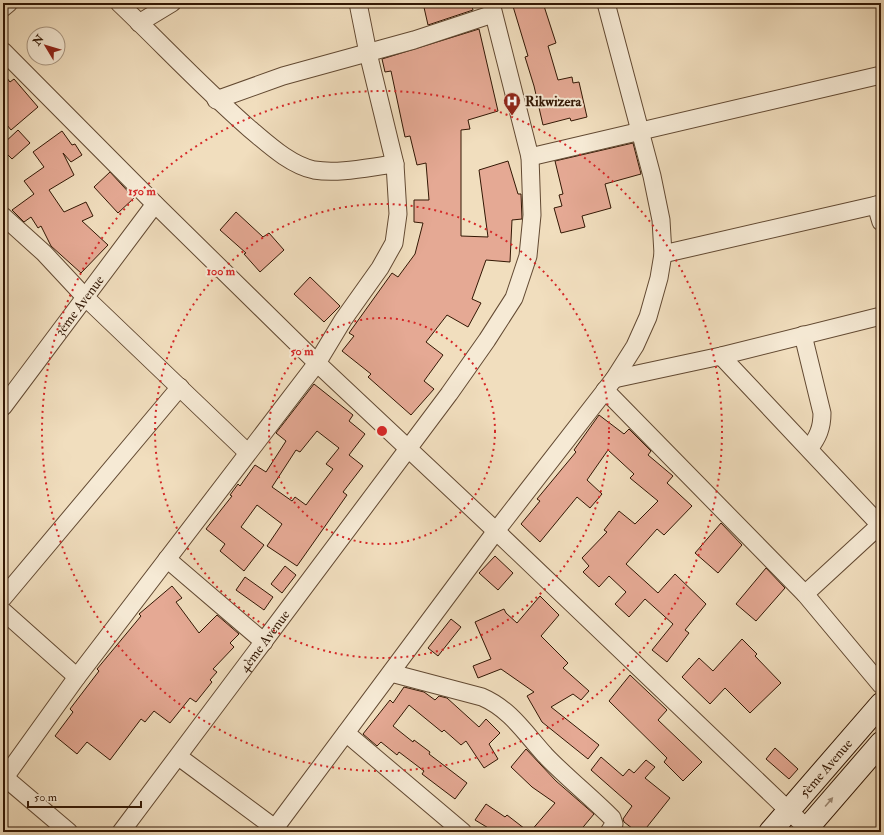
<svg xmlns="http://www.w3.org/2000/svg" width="884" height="835" font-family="'IM FELL Double Pica',serif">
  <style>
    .building { fill: #e5a994; stroke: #321704; fill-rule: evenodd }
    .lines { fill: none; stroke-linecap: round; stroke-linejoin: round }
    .street-casing { stroke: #624932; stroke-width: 19 }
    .secondary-casing { stroke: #321704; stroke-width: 24 }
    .street { stroke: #f6ead5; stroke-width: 17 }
    .secondary { stroke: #f6ead5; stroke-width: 22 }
    .oneway { fill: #9e8b77 }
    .ring { fill: none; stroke: #d62828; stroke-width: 2; stroke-dasharray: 2 4 }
    .labels { text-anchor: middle; stroke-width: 4; stroke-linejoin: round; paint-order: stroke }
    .poi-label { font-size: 14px; font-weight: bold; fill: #321704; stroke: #f6ead5; text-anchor: start }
    .street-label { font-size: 14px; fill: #321704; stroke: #f6ead5 }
    .centre { fill: #d62828; stroke: #f6ead5; stroke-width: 2 }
    .ring-label { font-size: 12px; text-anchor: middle; font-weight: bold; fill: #d62828; stroke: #f6ead5; stroke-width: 4; stroke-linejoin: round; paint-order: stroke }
  </style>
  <rect width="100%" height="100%" fill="#f1debe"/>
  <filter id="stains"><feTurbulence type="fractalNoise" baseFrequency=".005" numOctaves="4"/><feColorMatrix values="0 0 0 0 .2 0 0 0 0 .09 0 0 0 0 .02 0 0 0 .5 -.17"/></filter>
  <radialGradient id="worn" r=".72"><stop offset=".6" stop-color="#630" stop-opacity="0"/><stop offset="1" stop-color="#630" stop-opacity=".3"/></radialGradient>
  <path class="building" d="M423,3H471L473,10L428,25Z
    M512,3H543L556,43L548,46L558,80L572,77L573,83L579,82L587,117L571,121L570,118L543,125L534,86L525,57L528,56Z
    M479,29L498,111L468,120L470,129L461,130V236L488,237L479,170L508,161L518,194H521L522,219L512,220L510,262L486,260L472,299L481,303L468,327L447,315L426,342L443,355L424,381L434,389L411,415L368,377L371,374L342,351L354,336L349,333L392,273L398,277L415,254L423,223L414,222V200H429L426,163L417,165L410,136L405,137L391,71L385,72L382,59Z
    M3,73L10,82L14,79L38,107L11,130L3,120Z
    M18,130L30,143L12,159L3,150V144Z
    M62,131L72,145L75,144L82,155L71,162L63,153L74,175L49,190L64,212L86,202L93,216L82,221L108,245L81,273L51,246L41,226L38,228L31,217L24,222L12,210L34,194L24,181L44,167L33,152Z
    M633,143L641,174L605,184L611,208L582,216L585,227L561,233L554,208L562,206L559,195L563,194L555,161Z
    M110,172L134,198L118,213L94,187Z
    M236,212L263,237L269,233L284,250L260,272L244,254L246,253L220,230Z
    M310,277L340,306L324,322L294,294Z
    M314,384L353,415L349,421L365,434L349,455L363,466L343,492L347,495L297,566L267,546L282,524L257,505L241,527L264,545L244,571L220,551L225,544L206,529L232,496L230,495L238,484L240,486L255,465L266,472L286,441L276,433ZM317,431L339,448L326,464L333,469L306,505L295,497L292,501L272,487L296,450L300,452Z
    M599,415L624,434L629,429L651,451L648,455L673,476L667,483L692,506L664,535L657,529L626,564L658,593L675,574L706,604L685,630L689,633L667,662L652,650L673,624L645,599L629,617L615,604L626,592L609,576L599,587L583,572L589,566L582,558L607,532L604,530L619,511L635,524L658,501L630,478L634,474L608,450L587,480L602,494L590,508L577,497L540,542L521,524L540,501L537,499L576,452L574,450Z
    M721,523L742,545L718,573L695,553Z
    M495,556L513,573L498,590L479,573Z
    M285,566L296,575L282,593L271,584Z
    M766,568L785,588L756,621L736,604Z
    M245,577L273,597L264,610L236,590Z
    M172,586L182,598L176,602L199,633L217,615L239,634L230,643L234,647L213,669L217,672L210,680L212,682L196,702L190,698L170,723L154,711L145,722L141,719L110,760L87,742L77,754L55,736L73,712L70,709L99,671L97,669L141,616L139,614Z
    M540,596L559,615L541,636L568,663L563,668L589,691L581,700L573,694L551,707L599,745L588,759L542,722L527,696L534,692L501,669L478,678L473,666L491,659L475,622L504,609L506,613L517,623Z
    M451,619L461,627L438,656L428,648Z
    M742,639L757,654L755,656L781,683L750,713L725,688L710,704L682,677L699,658L713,671Z
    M630,675L667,710L658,720L702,762L683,781L664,762L667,758L609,701Z
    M404,687L424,692L435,700L439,696L447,698L479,727L486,719L500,733L489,744L498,759L484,768L466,741L461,745L444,730L442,732L409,705L393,726L413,742L414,740L430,752L429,754L467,783L455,799L422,774L424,771L399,752L397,755L381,742L377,746L363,734L390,700L393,703Z
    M775,748L798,769L789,779L766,759Z
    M526,749L556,781L594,814L579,832H530L555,803L532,787L511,767Z
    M601,757L623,776L629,769L634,773L646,760L655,767L645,778L670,798L643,832H637L624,822L623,819L632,806L591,770Z
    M486,804L505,817L507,815L529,832H495L475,820Z"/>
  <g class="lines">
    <g class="street-casing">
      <g id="street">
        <path d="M119,3C163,45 204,89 250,129C268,144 290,165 314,170C340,174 369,167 395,164"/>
        <path d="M3,8L9,3"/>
        <path d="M139,23L172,3"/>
        <path d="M3,51L155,204L317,363L496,531L811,832"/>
        <path d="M216,100L283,76L414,40L493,14"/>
        <path d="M530,157L881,75"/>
        <path d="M876,205L881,222"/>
        <path d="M3,216L44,253L85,297L247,452"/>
        <path d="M663,254L881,204"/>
        <path d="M803,335L822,413C822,428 818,437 809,449"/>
        <path d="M721,356L880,525"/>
        <path d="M614,379L721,356L881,316"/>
        <path d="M605,390L805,594L881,685"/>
        <path id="s1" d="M3,407L155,204"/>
        <path d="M167,559L264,642"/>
        <path d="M805,594L881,524"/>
        <path d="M3,598L180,387"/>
        <path d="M3,611L77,677"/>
        <path d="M391,673L482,697C510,709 525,733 545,755C566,777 590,796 612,818L614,824L609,832"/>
        <path d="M346,733L463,832"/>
        <path d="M179,757L280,832"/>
        <path d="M3,776L69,832"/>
        <path d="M3,780L77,677L317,363L343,320L380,268L394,243L398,214L395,164L368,53L358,3"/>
        <path d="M275,828L496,531L614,379L635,346L648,317L659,278L663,254L661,220L652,176L606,3"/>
        <path id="s2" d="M121,832L449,394L487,340L514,298L528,256L532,215L530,157L491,3"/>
      </g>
    </g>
    <g class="secondary-casing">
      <g id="secondary">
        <path id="s3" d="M770,832L881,704"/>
        <path d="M804,832L881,743"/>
      </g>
    </g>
    <use href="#street" class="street"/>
    <use href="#secondary" class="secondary"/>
  </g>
  <defs><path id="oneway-solid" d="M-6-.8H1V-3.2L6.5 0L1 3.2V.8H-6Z"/></defs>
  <use class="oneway" href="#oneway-solid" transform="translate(829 802) rotate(-49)"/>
  <g class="ring">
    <circle cx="382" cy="431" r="113"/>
    <circle cx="382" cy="431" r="227"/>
    <circle cx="382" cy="431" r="340"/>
  </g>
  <defs>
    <g id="hospital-pin" transform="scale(0.9)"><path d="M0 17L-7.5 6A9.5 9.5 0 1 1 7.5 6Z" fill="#8f2418" stroke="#f6ead5"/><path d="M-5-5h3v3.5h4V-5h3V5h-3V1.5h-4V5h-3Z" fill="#fff"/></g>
  </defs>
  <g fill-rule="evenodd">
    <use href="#hospital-pin" x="512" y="101"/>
  </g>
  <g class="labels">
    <g class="poi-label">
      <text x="525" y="106">Rikwizera</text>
    </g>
    <g class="street-label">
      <text dy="5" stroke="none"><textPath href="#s1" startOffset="127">3ème Avenue</textPath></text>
      <text dy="5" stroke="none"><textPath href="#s2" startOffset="239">4ème Avenue</textPath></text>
      <text dy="5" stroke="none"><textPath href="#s3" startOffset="85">5ème Avenue</textPath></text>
    </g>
  </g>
  <circle cx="382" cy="431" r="6" class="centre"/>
  <g class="ring-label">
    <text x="142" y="195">150 m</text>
    <text x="221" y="275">100 m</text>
    <text x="302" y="355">50 m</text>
  </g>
  <rect width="884" height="835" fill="none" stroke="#f1debe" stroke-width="16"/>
  <rect x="4" y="4" width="876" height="827" fill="none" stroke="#321704" stroke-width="2"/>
  <rect x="8" y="8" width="868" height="819" fill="none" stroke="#321704"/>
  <g transform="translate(46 46) rotate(308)"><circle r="19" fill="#f6ead5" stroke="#a89681"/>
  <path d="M0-3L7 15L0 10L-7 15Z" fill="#8f2418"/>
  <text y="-6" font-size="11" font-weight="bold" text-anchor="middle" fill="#321704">N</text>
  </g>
  <path d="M28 801v6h113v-6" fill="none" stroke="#321704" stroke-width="2"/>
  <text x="34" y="801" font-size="12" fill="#321704" stroke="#f6ead5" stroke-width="3" paint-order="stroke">50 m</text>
  <rect width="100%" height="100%" filter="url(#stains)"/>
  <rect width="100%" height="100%" fill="url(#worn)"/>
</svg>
